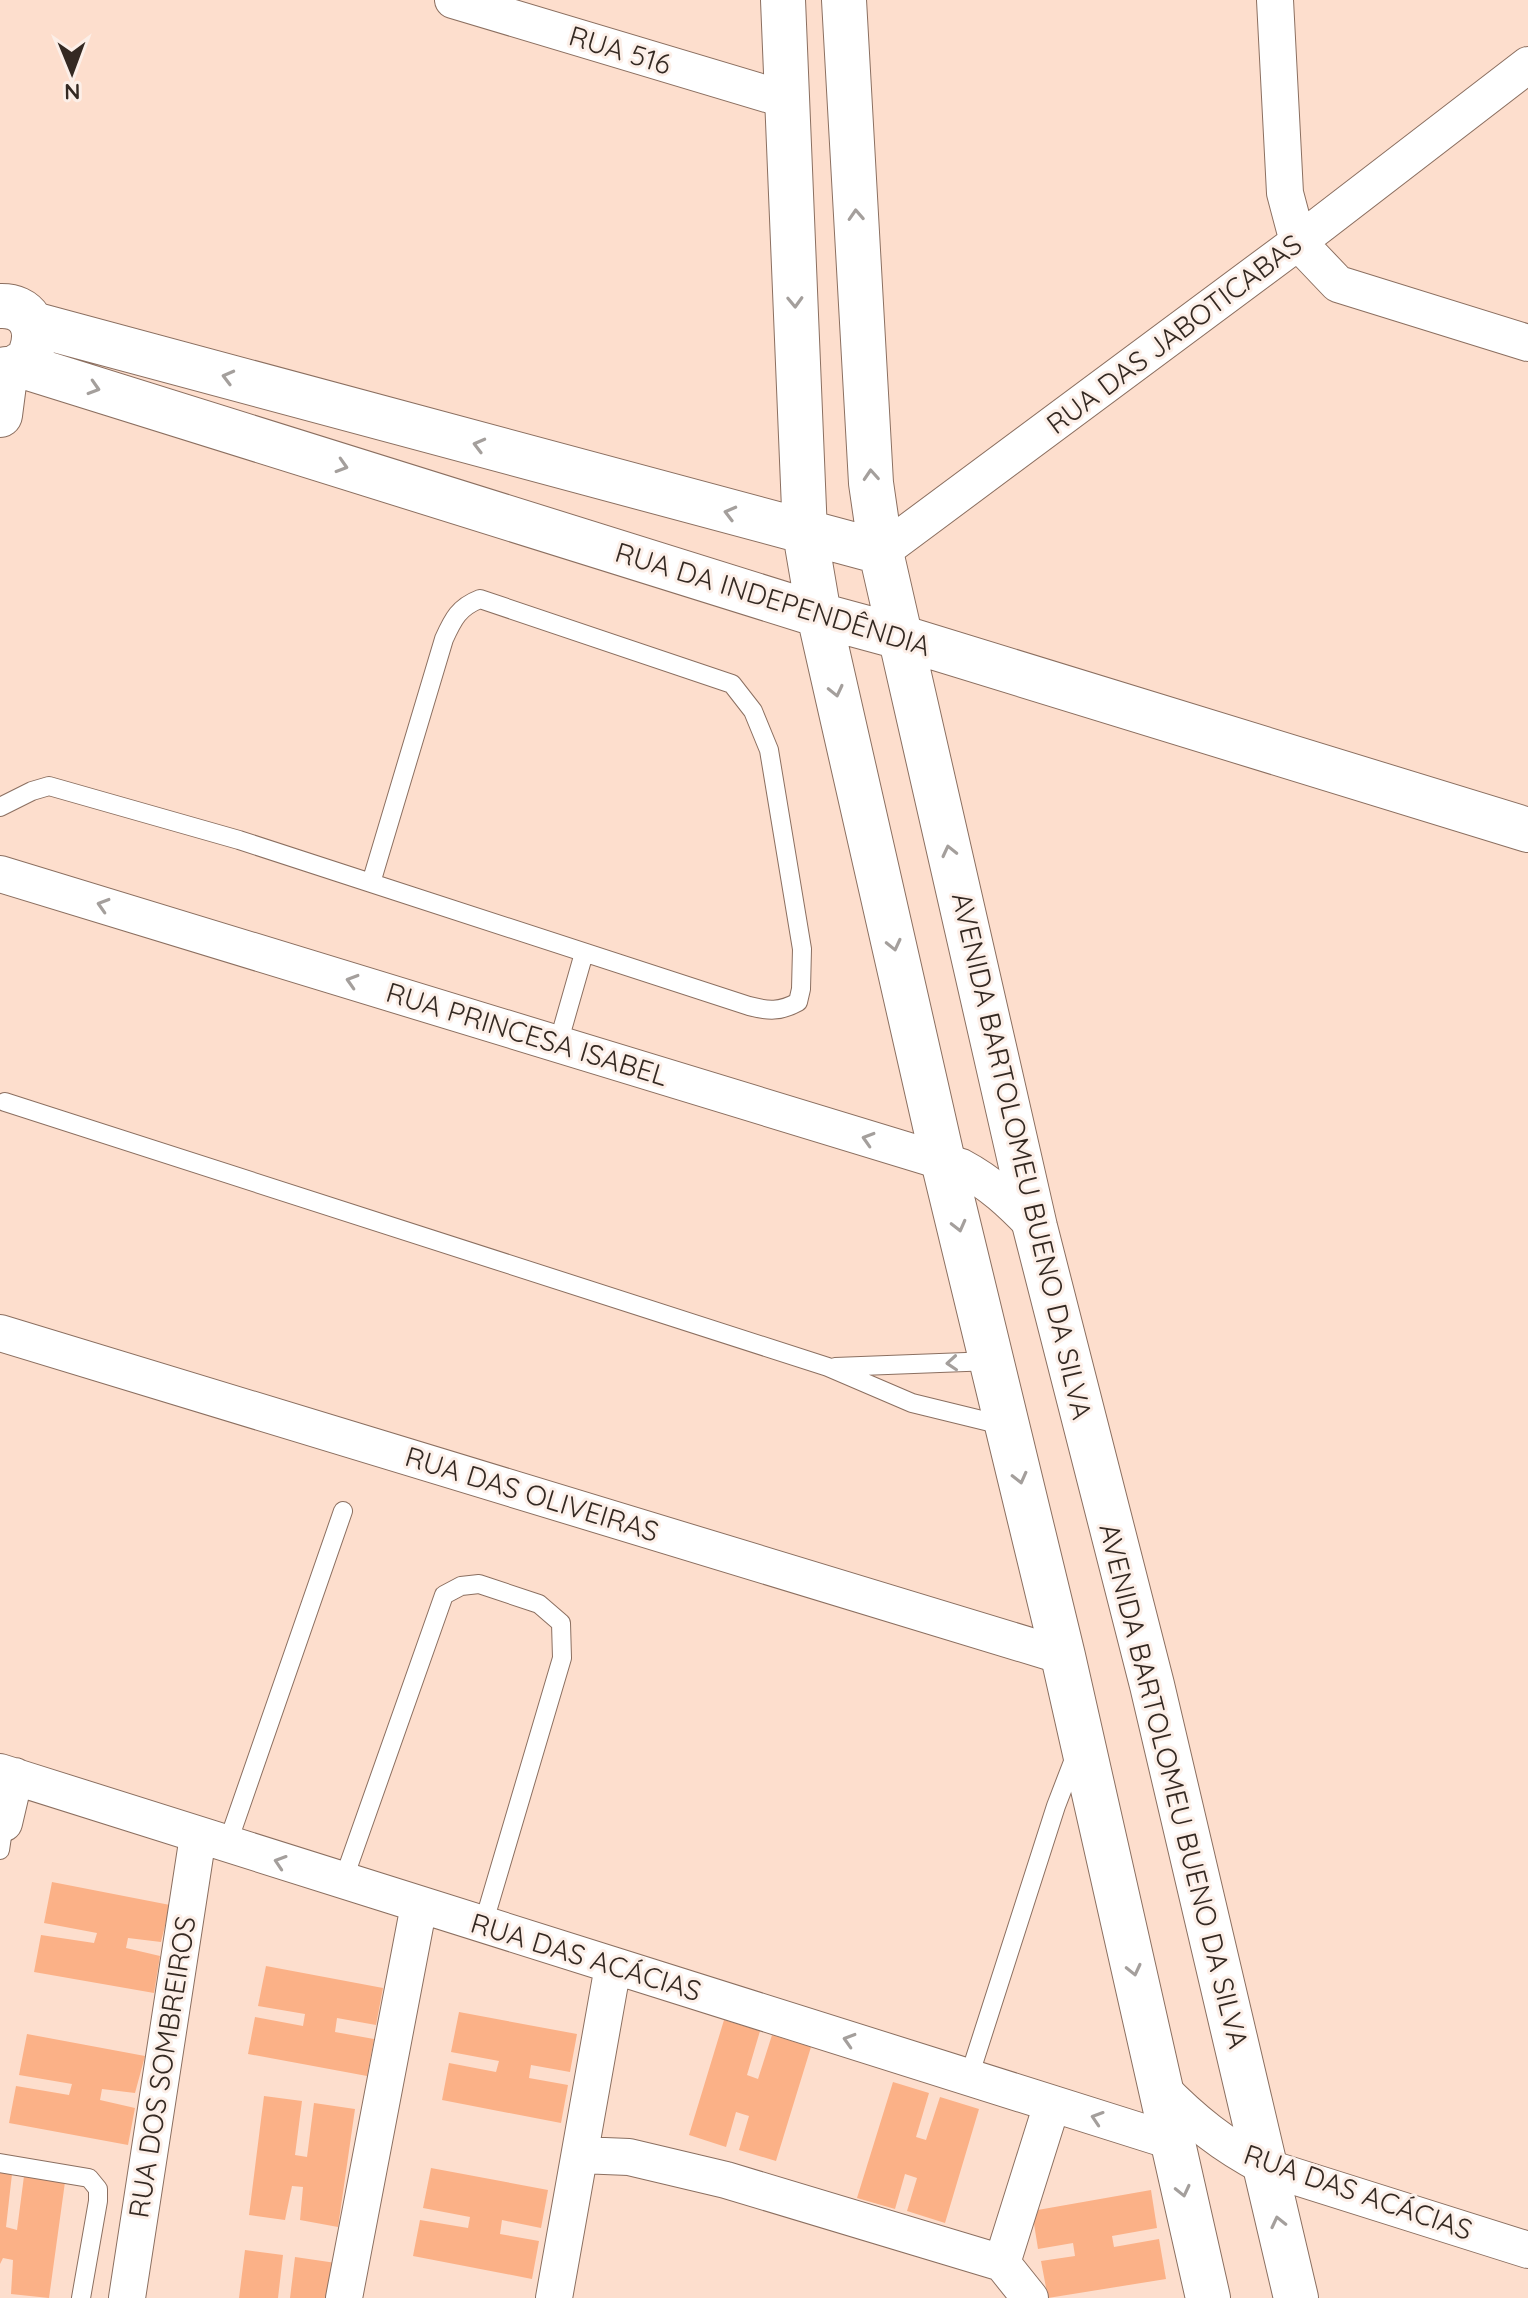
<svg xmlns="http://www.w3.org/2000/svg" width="1528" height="2298" font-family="Quicksand,sans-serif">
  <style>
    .building { fill: #fbb187 }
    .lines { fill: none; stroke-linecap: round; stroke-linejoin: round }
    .lane-casing { stroke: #8b6f60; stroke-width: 20 }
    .street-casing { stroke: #8b6f60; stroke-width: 38 }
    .secondary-casing { stroke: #8b6f60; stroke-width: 46 }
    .lane { stroke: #fff; stroke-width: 18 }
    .street { stroke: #fff; stroke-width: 36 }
    .secondary { stroke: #fff; stroke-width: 44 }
    .oneway { stroke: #a49f9c }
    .labels { text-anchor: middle; stroke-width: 6; stroke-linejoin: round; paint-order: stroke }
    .street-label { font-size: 28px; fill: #342922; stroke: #fcefe8 }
  </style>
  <rect width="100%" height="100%" fill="#fddecd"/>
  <path class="building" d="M52,1882L170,1905L161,1942L128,1938L126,1948L160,1956L154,1993L34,1972L41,1935L94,1943L97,1933L44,1923Z
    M266,1966L383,1988L376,2025L337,2018L335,2032L374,2039L367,2076L248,2054L255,2017L303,2026L305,2014L258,2006Z
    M459,2012L577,2034L570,2072L531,2065L529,2078L568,2085L561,2123L442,2100L449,2063L496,2072L499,2061L451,2052Z
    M724,2020L760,2031L747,2075L758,2079L772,2035L811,2047L776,2161L739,2150L749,2116L736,2112L726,2147L689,2135Z
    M27,2034L145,2056L135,2093L102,2089L100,2100L135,2108L128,2145L9,2123L16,2086L69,2095L72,2084L19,2075Z
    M893,2082L929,2093L916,2137L926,2140L940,2097L979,2109L945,2223L907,2211L917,2178L905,2174L895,2209L857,2198Z
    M264,2096L302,2101L295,2155L307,2157L314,2103L355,2109L338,2227L300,2220L303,2187L292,2186L285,2220L249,2215Z
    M431,2168L548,2190L541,2228L502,2220L500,2234L539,2241L532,2279L413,2256L420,2220L468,2228L470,2217L423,2208Z
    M0,2172L12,2174L6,2227L17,2230L24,2176L65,2182L49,2298L11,2294L13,2260L3,2258L0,2264Z
    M1151,2190L1157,2228L1112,2236L1114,2247L1159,2239L1166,2279L1048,2298L1041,2261L1075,2256L1073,2243L1038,2249L1032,2211Z
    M245,2250L283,2255L278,2298H239Z
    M295,2257L336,2263L331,2298H290Z"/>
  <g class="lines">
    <g class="lane-casing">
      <path id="lane" d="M0,807L32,791L49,786L239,840L749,1006C768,1011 780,1012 798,1002L801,989L802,949L769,750L753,711L732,684L480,599C459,607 453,619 444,639L371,883
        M558,1044L584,953
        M5,1102L828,1367L912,1403L1006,1426
        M835,1367L992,1361
        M227,1845L343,1511
        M0,1850L4,1823
        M343,1881L444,1595L461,1586L479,1584L539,1604L561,1623L562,1658L483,1925
        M969,2077L1056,1806L1076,1754
        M0,2163L89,2178L98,2189V2201L81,2298"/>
    </g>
    <g class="street-casing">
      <path id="street" d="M453,0L787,100
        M1275,0L1285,193L1298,242L1338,284L1528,343
        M881,552L1298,242L1528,65
        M0,874L961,1167C991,1183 1012,1203 1035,1227
        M0,1333L1063,1656
        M0,1772L1171,2141
        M4,1823L15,1776
        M1160,2087C1193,2121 1223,2145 1265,2167L1528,2250
        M580,2155L629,2157L726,2180L1002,2263L1030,2298
        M1002,2263L1052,2104
        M127,2298L198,1836
        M344,2298L419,1905
        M554,2298L613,1966"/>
    </g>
    <g class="secondary-casing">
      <path id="secondary" d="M783,0L805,533L819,615L943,1161L1063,1656L1208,2298
        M844,0L871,483L881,552L1035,1227L1152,1685L1296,2298
        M0,306C28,305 40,327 31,352
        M33,324L881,552
        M19,365L819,615L900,637L1528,830
        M0,415L6,369"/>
    </g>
    <use href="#lane" class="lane"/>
    <use href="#street" class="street"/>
    <use href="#secondary" class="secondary"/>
  </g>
  <defs><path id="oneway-chevron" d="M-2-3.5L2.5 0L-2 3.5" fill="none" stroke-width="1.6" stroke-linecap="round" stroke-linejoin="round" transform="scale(2)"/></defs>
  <g class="oneway">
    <use href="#oneway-chevron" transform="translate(856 215) rotate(-93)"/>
    <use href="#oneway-chevron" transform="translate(795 302) rotate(88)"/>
    <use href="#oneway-chevron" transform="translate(228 377) rotate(-165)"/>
    <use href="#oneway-chevron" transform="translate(94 388) rotate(17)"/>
    <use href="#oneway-chevron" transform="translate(479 445) rotate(-165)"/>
    <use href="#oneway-chevron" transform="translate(342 466) rotate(17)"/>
    <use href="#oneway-chevron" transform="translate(871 475) rotate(-94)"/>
    <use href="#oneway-chevron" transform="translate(730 513) rotate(-165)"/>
    <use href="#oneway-chevron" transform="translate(836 691) rotate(77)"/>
    <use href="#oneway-chevron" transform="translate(949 851) rotate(-103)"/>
    <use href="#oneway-chevron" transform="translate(103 905) rotate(-163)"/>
    <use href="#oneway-chevron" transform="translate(894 945) rotate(77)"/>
    <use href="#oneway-chevron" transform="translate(352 981) rotate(-163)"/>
    <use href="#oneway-chevron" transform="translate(868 1139) rotate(-163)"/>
    <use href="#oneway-chevron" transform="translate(959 1226) rotate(76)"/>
    <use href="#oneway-chevron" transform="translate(952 1363) rotate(176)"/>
    <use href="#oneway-chevron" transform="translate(1020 1478) rotate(76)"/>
    <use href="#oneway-chevron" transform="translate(280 1862) rotate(-162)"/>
    <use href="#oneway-chevron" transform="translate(1134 1970) rotate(77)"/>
    <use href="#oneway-chevron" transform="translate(849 2040) rotate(-163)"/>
    <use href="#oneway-chevron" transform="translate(1097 2118) rotate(-162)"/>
    <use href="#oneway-chevron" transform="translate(1183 2191) rotate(77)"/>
    <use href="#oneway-chevron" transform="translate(1278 2222) rotate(-103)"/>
  </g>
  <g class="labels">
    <g class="street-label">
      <text transform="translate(620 50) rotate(17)" y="10">RUA 516</text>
      <text transform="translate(1174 334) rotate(-37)" y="10">RUA DAS JABOTICABAS</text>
      <text transform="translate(773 599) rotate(17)" y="10">RUA DA INDEPENDÊNDIA</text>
      <text transform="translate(527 1034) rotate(17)" y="10">RUA PRINCESA ISABEL</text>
      <text transform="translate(1022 1156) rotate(77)" y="10">AVENIDA BARTOLOMEU BUENO DA SILVA</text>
      <text transform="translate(532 1494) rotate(17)" y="10">RUA DAS OLIVEIRAS</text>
      <text transform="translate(1174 1786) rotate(76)" y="10">AVENIDA BARTOLOMEU BUENO DA SILVA</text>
      <text transform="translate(586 1957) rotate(17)" y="10">RUA DAS ACÁCIAS</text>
      <text transform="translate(162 2067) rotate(-81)" y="10">RUA DOS SOMBREIROS</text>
      <text transform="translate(1358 2192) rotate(19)" y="10">RUA DAS ACÁCIAS</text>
    </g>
  </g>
  <g transform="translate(72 72) rotate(179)" stroke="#fcefe8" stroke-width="6" paint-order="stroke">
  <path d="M0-6L14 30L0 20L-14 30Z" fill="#342922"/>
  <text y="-12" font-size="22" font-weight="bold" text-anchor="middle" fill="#342922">N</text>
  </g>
</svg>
